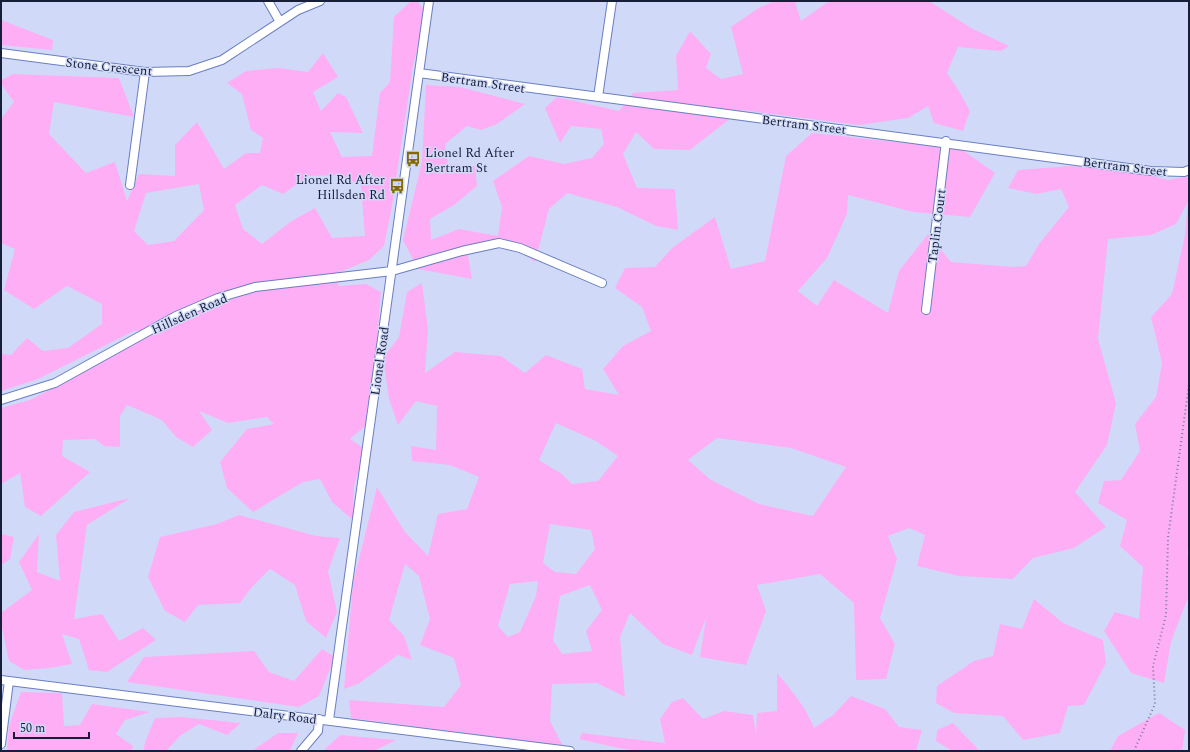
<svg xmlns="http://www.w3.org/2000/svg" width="1190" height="752" font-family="Spectral,serif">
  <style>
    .green { fill: #feaef4; fill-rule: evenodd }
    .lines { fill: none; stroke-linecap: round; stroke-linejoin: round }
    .minor-casing { stroke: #6a7ec1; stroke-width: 10 }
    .path { stroke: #737c98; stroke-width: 2; stroke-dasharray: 1 3; stroke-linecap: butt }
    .minor { stroke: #fff; stroke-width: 8 }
    .labels { text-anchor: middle; stroke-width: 3; stroke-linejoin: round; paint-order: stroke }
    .street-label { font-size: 13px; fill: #161e38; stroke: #d0daf8 }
    .poi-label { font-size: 13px; fill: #161e38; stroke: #d0daf8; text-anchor: start }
  </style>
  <rect width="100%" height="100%" fill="#d0daf8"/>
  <path class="green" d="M411,1H417L426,12L413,66L392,206L384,246L369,260L340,272L338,286L366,284L381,292L377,340L376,386L367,407L370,422L350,439L365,449L354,486L353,520L332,502L320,479L303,482L253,512L227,488L220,462L247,429L274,424L267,417L228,423L199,411L212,430L193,447L176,437L162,420L127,405L120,416V447L104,446L95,439L63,440L62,456L90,472L41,516L25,507L20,473L1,484V408L30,400L77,376L159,329L134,331L38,379L1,391V354L11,355L27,338L43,351L68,348L102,324V304L67,286L34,309L4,290L15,249L1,243V119L14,102L1,84V80L13,74L119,78L134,117L54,102L49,134L86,173L115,162L127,201L139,174L175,176V145L197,122L224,169L246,153H260L263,138L251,130L242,94L227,83L246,71L278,68L308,72L323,53L338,77L313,92L321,111L338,93L346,97L363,133L330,132L342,157L372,156L380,93L390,82L394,17ZM341,175L361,186L365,236L332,238L315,208L290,222L262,244L243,229L235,205L262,185L283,194L309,176ZM199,184L204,210L174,241L148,245L134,231L146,193Z
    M775,1H795L801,21L829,1H929L971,28L1009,46L1001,51L958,47L947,73L959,91L970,111L963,131L934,123L928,106L908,118L859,125L741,110L690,150L654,149L636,132L623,154L637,188L675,189L678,230L656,226L617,207L567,193L549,209L535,262L505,240L467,250L472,279L418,269L403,240L422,162L426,85L460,87L525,104L497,124L481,130L467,126L445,144L448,164L475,166L477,186L454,205L430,219L431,240L459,229L498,236L502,207L493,181L529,156L564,164L592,158L604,144L601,129L571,126L560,143L545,108L557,97L619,111L633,93L678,90L676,56L690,31L711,54L706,68L721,79L743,74L731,27L760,7Z
    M1,20L53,40L52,50L1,45Z
    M812,133L961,149L995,173L970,217L913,212L848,195L847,214L827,258L798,291L817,306L834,280L888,313L899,271L928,234L951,262L1014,267L1026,266L1039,244L1069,207L1061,189L1037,194L1008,188L1018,170L1070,166L1128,170L1168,180L1189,176V540L1187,554L1189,559V595L1171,642L1164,683L1131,673L1104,631L1115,612L1139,619L1143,567L1120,546L1127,520L1098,503L1104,481L1121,480L1140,451L1135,424L1156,397L1162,363L1151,317L1172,294L1185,235L1188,202L1176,224L1151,235L1108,239L1098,339L1116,403L1107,445L1075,492L1106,527L1074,548L1033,558L1013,579L959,576L917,566L925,535L909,528L888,536L897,559L880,618L895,644L886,679L856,680L854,603L820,574L757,585L766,611L746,665L700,657L706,618L692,655L663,644L630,613L620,637L625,697L597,683L552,684L550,721L563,746L351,718L349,700L444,707L461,685L454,658L420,645L430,619L419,576L405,564L389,620L404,636L412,660L398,655L358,684L344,689L353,583L377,487L405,532L428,556L438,514L467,509L479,477L450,465L412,461L411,446L436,450L437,406L416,401L398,425L389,399L383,358L399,337L407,292L422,283L428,329L425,373L455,352L501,356L525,373L546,355L582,369L585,389L619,395L603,369L623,346L651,331L642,307L615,288L625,268L655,267L672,248L715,217L731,269L765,261L786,156ZM556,423L596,441L618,456L598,481L572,484L562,474L539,460ZM717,438L791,448L846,467L813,516L759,504L711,480L688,460ZM550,524L591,530L595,549L576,574L555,572L543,563ZM538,581L536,596L520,632L508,637L498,626L510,584ZM590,585L602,610L586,631L592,651L562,654L553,640L560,596Z
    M130,498L87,525L74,619L102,614L119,641L143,628L156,640L107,672L89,670L79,639L62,634L72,664L50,668L24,670L9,661L1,623V613L32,590L19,562L39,534L37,572L60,581L56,535L74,512Z
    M239,515L316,536L340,538L328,571L337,612L326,638L306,621L295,585L270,569L251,588L240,603L198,605L185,622L165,611L148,577L160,537L217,524Z
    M1,534L14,537L10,559L1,565Z
    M1034,599L1063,623L1103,640L1106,663L1084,705L1068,706L1060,733L1023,740L1003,716L954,713L936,703L937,686L974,661L993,656L1000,624L1022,629Z
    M322,649L335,657L319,696L299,707L127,682L144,657L254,651L269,672L294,681Z
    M777,673C791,690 806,707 814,728L833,715L851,696L885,709L899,727L922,730L916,751H638L618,748L579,739L582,733L665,743L660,719L672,702L683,698L703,719L724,711L753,715L756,734L757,713L777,711Z
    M21,692L62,693L64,726L80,725L92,704L150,712L125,720L116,734L133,746L132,751H7L9,726Z
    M1159,713L1185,730L1182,751H1110L1118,736Z
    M181,717L241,723L227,735L199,724L181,735L166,751H143L146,740L155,718Z
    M953,723L978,749L976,751H952L936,741L937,730Z
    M278,733H298L290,751H252Z
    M340,735L396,740L374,751H323Z"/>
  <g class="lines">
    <g class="minor-casing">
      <path id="minor" d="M268,1L280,22
        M1,53L145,72L189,71L222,60L298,10L320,1
        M419,73C663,107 907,136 1151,171L1184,172L1189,170
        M598,97L612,1
        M130,185L145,72
        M926,310L946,141
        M1,400L55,383L176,316L218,298L255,287L392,271L462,251L499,243L520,248L602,283
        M1,680L570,751
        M329,720L429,1
        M1,744L9,681
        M301,751L318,731L319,719"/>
    </g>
    <path class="path" d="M1134,751L1155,704L1153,666L1166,615L1168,538L1189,384"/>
    <use href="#minor" class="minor"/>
  </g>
  <defs>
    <g id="bus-bare" transform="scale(1.2)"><path d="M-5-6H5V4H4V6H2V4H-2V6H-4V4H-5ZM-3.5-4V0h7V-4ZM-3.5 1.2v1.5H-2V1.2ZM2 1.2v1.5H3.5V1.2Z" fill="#846902" stroke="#d0daf8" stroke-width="2.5" paint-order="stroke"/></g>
  </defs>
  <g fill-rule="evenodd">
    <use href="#bus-bare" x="413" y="159"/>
    <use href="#bus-bare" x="397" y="186"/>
  </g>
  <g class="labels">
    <g class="street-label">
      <text transform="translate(109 66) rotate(6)" y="5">Stone Crescent</text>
      <text transform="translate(483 82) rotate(8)" y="5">Bertram Street</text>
      <text transform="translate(804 124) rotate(7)" y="5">Bertram Street</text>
      <text transform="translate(1125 166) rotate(7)" y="5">Bertram Street</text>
      <text transform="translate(936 226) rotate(-83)" y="5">Taplin Court</text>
      <text transform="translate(189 313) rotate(-24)" y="5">Hillsden Road</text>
      <text transform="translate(379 361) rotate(-82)" y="5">Lionel Road</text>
      <text transform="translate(285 715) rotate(7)" y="5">Dalry Road</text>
    </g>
    <g class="poi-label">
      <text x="425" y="157">Lionel Rd After<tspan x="425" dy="15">Bertram St</tspan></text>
      <text x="385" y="184" text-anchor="end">Lionel Rd After<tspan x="385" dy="15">Hillsden Rd</tspan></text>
    </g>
  </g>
  <rect width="1190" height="752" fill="none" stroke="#161e38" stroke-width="4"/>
  <path d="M14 732v6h75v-6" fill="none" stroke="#161e38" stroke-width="2"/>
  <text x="20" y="732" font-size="12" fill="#161e38" stroke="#d0daf8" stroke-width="3" paint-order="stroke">50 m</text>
</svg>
